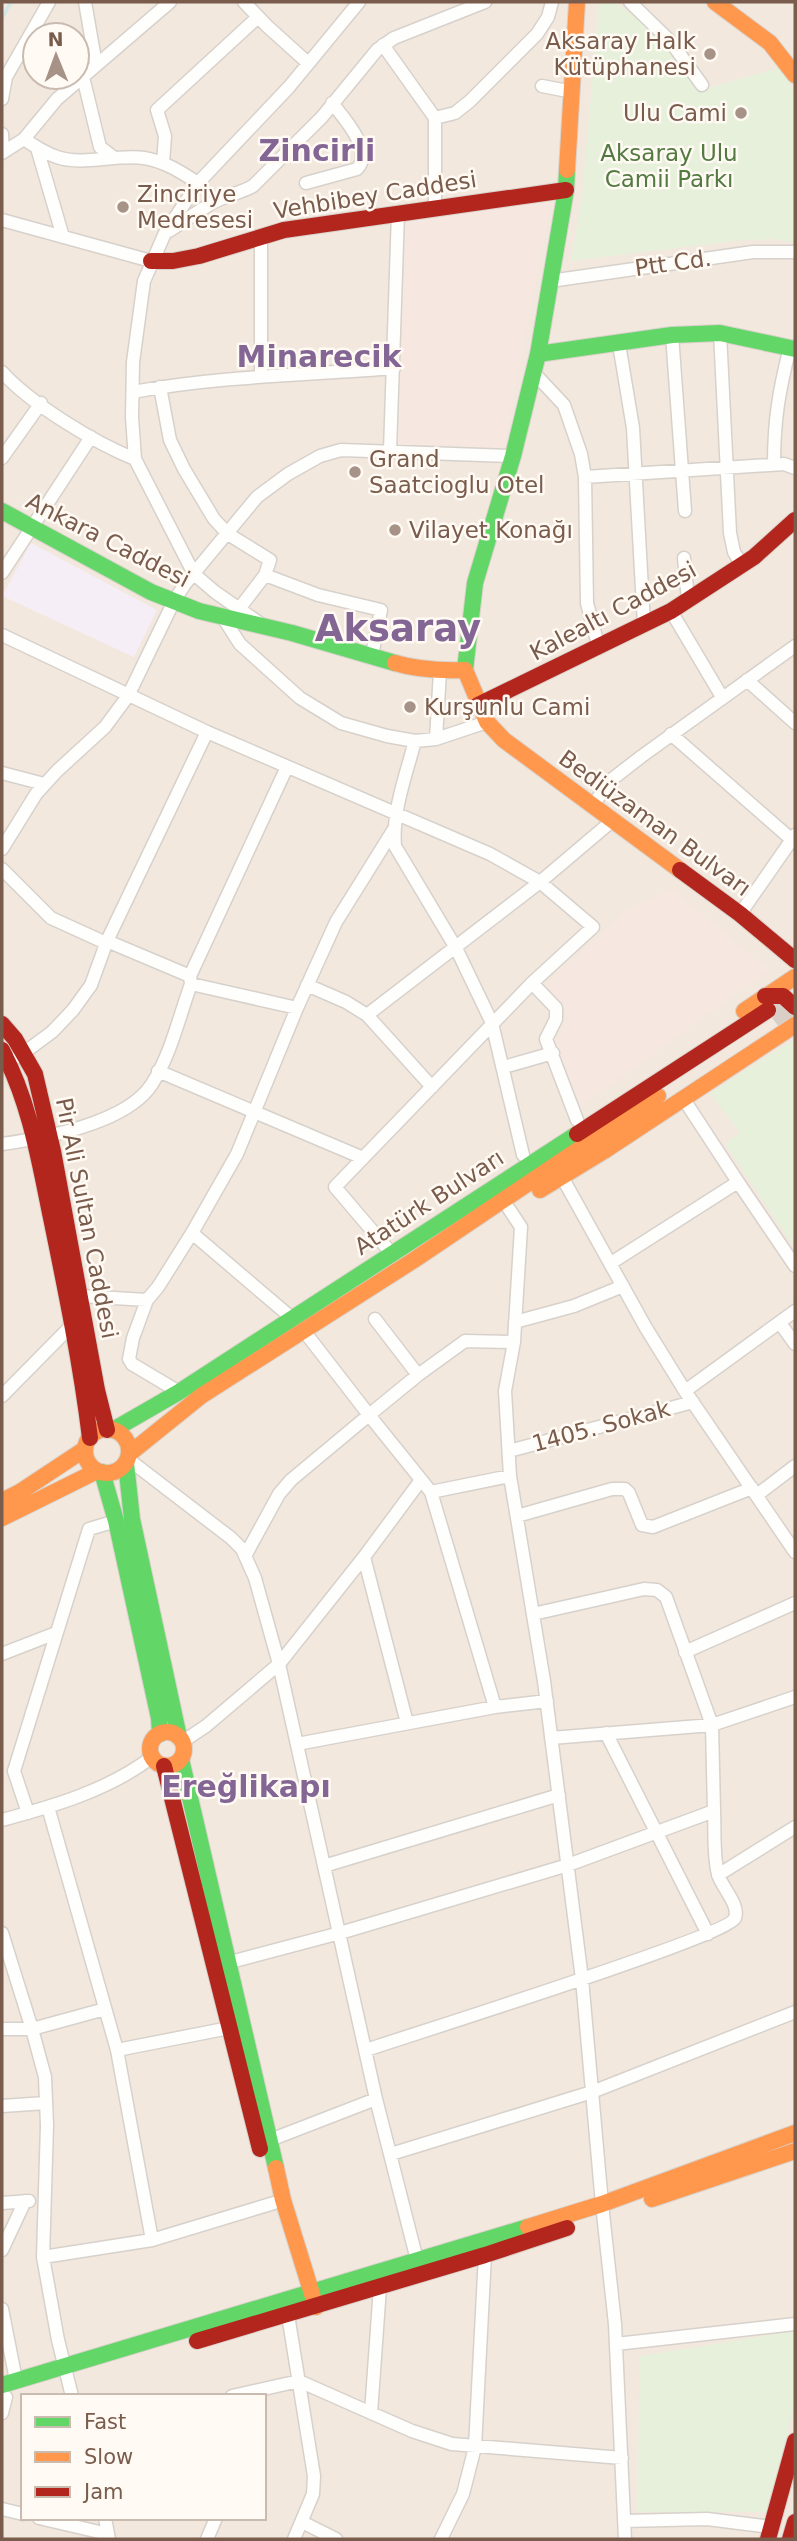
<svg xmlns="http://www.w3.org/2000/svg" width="797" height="2541" font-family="'DejaVu Sans',sans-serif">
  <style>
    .residential { fill: #f2e8de; fill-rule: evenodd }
    .commercial { fill: #f6e8e1 }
    .education { fill: #f6eef6 }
    .green { fill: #e7f0db }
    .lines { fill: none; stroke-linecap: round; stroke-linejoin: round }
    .stream { stroke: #d0e8ea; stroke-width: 3.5 }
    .primary-tunnel { stroke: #d9cfc7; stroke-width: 19; stroke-dasharray: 19 10; stroke-linecap: butt }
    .street-casing { stroke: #d7d1cb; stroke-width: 15 }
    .fast-casing { stroke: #d9d2cb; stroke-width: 18 }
    .slow-casing { stroke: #d9d2cb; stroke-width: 18 }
    .jam-casing { stroke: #d9d2cb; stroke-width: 18 }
    .street { stroke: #fefefd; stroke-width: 12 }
    .fast { stroke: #63d668; stroke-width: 16 }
    .slow { stroke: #ff974d; stroke-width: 16 }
    .jam { stroke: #b3261e; stroke-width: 16 }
    .poi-dot { fill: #a69286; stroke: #fffaf3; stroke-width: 2.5 }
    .labels { text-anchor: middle; stroke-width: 5; stroke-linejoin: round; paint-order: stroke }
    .poi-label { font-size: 23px; fill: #7a5c4d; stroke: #fffaf3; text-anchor: start }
    .park-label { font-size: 23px; fill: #537a41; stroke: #fffaf3 }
    .street-label { font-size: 23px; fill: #7a5c4d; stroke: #fffaf3 }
    .district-label { font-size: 30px; font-weight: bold; fill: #846695; stroke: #fffaf3 }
    .town-label { font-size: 37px; font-weight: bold; fill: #846695; stroke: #fffaf3 }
  </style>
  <rect width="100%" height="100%" fill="#f9f5f0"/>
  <path class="residential" d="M2,2H795V2539H2ZM35,35H77V77H35ZM23,2396H264V2518H23Z"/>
  <path class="commercial" d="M552,196L503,450L395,443L402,218Z
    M672,890L769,970L581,1106L555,1043L569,1018L561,1006L544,987L628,909Z"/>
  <path class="education" d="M31,543L157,610L134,657L2,596Z"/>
  <path class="green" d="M599,2H616L673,49L701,90L782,67L795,95V243L774,239L734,241L571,261L582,196Z
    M795,1039V1248L725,1144L740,1133L710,1093Z
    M795,2331V2404L766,2512H637L640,2356Z"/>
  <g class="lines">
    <path class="stream" d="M2,18L11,2"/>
    <path class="primary-tunnel" d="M773,1019L795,1003"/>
    <g class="street-casing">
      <path id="street" d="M85,2L96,65
        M244,2L267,26L308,63
        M630,2L671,42L702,85
        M383,45L435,118V208
        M83,77L100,147L113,157
        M542,86L573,92
        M2,99L6,77L49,2
        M435,118L455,113L470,101L537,34L548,17L552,2
        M2,134L3,152
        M24,139C34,146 45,153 57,157C82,166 117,154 144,158C164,161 181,172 198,183
        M37,148L63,237
        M2,153L24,139L57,99L170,2
        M163,163L165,136L157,110L258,17
        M306,183L357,169C374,151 344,118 332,103
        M2,220L151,261
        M169,231C183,222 197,212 212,203C225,196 240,193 253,186L322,117L377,50L394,38L485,2
        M261,237V376
        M550,281L753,252H795
        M720,333L730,533L734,552L742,565
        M672,335L685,511
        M619,344L633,428L644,625
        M2,372C31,404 95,443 135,459
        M534,373L564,405L581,454L585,477L587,603L599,648
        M160,387L170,440L184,469L214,519L228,534L270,560L265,575L318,595L381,610L372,655
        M133,392C219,376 307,375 394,368
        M390,451L398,213
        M2,458L41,403
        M774,465C774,419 779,391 790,347
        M585,477L784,464L795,468
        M684,558L688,600
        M2,573L91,437
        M239,609L265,575
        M671,611L722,697
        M222,616L240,644L300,698L341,723L387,736L415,741L436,739L487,722
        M258,622L215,592L194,574L135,459L132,417L133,362L144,281L165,233L198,183L289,87L359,2
        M2,635L207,732L490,854L540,882L593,927L532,983L363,1158L158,1071
        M747,680L795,723
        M671,734L791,839
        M436,739L440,671
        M415,741C406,775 392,811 395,846L456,948L492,1023L523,1155
        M2,773L44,784
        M593,805L611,780L642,756L795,646
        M2,849L36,794L57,771L105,727L128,696L174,601L185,584L257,497L288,474L320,456L341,450L513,456
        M2,869L51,918L106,943
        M740,914L795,835
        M107,941L190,976
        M532,983L556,1008V1019L546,1039L577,1120
        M191,984L297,1008
        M307,985L346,1002L367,1015L432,1087
        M367,1015L540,882L612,821
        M18,1057L52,1032L73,1010L91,985L107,941L207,732
        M504,1067L553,1053
        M2,1144C45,1138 127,1123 152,1084C171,1054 179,1017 191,984L190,976L287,767
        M363,1158L335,1187L392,1254
        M562,1177L646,1328L685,1391L795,1552
        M738,1182L795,1266
        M509,1209L521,1227L514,1342L505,1391L510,1476L544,1681L582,1979L602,2204L615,2324L625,2539
        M192,1233L293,1319
        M611,1263L738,1182L683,1098
        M80,1296L147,1300L158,1287L192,1233L237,1154L297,1008L336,922L394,829
        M147,1300L133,1338L129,1359L132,1364L179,1392
        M375,1319L418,1375L465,1341L514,1342
        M515,1322L574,1306L623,1286
        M780,1323L795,1344
        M304,1331L369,1415L418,1375
        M685,1391L795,1311
        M2,1396L73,1324
        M509,1451L693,1402
        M128,1459L231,1538L242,1549L255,1578L279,1664L376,2099L417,2260
        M431,1492L510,1476
        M757,1495L795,1466
        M517,1516L612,1489H625L629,1493L642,1525L653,1527L752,1488
        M245,1556L279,1494L291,1480L369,1415L431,1492L495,1707
        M685,1652L795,1603
        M2,1654L56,1633
        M407,1723L364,1557L421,1480
        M606,1733L708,1934
        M551,1738L712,1725L795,1697
        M182,1742L206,1726L279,1664L364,1557
        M297,1744L495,1707L547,1701
        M48,1807L117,2050L152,2240
        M28,1813L14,1771L89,1529L116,1521
        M2,1820C54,1806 109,1790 152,1757
        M324,1866L559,1795
        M718,1875L795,1827
        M2,1933L32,2029L45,2077L47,2125L43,2257L58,2340L72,2396
        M223,1964L340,1933L568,1865L714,1811L712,1725L666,1597L657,1590L644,1589L533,1614
        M2,2029H32L105,2009
        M117,2050L229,2028
        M366,2050C407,2036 727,1936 735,1918C740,1904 721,1887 718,1874C713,1855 715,1831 714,1811
        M2,2106L46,2103
        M270,2140L376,2099
        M391,2154L592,2092L795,2012
        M2,2203L29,2201
        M2,2250L25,2201
        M43,2257L152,2240L274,2203
        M2,2309L16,2380
        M288,2315L314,2476L313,2494L294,2539
        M616,2344L795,2324
        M232,2396L299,2381L412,2431L452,2444L622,2458
        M2,2413L6,2397
        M371,2413L380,2287
        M2,2509L23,2514
        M39,2518L108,2534
        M105,2518L109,2539
        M624,2521L707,2519L771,2527
        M302,2522L336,2539
        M207,2539L216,2518
        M441,2539L463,2494L475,2447L485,2255"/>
    </g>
    <g class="fast-casing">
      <path id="fast" d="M538,354L672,335L720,333L795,349
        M2,511L151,592L199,611L292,633L395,663
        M465,670L475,583L513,456L538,354L566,190L567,170
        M113,1430L179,1392L577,1134
        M126,1463L132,1519L179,1737
        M102,1472L116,1521L159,1718L160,1734
        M181,1759L276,2168
        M2,2385L528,2227"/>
    </g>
    <g class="slow-casing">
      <path id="slow" d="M715,2L770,43L795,75
        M567,170L577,2
        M395,663C419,670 441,671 465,670L487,722L504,740L680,870
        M744,1011L795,977
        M540,1190L604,1151L795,1025
        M85 1451a22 22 0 1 1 44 0a22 22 0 1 1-44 0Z
        M129,1454L201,1396L414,1260L658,1096
        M2,1501L20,1492L85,1449
        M2,1518L97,1471
        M150 1749a17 17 0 1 1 34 0a17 17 0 1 1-34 0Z
        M276,2168L283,2200L316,2307
        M652,2199L795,2151
        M528,2227L602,2204L795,2133"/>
    </g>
    <g class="jam-casing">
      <path id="jam" d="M151,261H173L199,256L284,230L566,190
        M478,705L671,611L754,557L795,520
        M680,870L740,914L795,960
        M765,996H783L795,1007
        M2,1024L15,1039L35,1074L53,1151L97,1390L107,1430
        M2,1050C30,1103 39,1160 51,1218C66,1291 81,1364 90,1438
        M577,1134L768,1010
        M164,1766L260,2149
        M197,2341L485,2255L567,2228
        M768,2539L795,2441
        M790,2539L795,2522"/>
    </g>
    <use href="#street" class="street"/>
    <use href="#fast" class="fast"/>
    <use href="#slow" class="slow"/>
    <use href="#jam" class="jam"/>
  </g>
  <g class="poi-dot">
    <circle cx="710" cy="54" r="7"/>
    <circle cx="741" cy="113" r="7"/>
    <circle cx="123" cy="207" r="7"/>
    <circle cx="355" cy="472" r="7"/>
    <circle cx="395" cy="530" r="7"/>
    <circle cx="410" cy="707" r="7"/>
  </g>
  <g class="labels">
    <g class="poi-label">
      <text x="696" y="49" text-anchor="end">Aksaray Halk<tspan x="696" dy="26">Kütüphanesi</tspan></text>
      <text x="727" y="121" text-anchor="end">Ulu Cami</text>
      <text x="137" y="202">Zinciriye<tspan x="137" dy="26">Medresesi</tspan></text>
      <text x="369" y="467">Grand<tspan x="369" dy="26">Saatcioglu Otel</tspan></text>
      <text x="409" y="538">Vilayet Konağı</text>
      <text x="424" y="715">Kurşunlu Cami</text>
    </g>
    <g class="park-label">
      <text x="669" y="161">Aksaray Ulu<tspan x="669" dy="26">Camii Parkı</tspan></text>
    </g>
    <g class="street-label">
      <text transform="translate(375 195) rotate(-9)" y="8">Vehbibey Caddesi</text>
      <text transform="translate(673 263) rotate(-8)" y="8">Ptt Cd.</text>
      <text transform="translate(108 540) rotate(27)" y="8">Ankara Caddesi</text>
      <text transform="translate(613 611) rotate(-28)" y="8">Kalealtı Caddesi</text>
      <text transform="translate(655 823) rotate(36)" y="8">Bediüzaman Bulvarı</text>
      <text transform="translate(429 1202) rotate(-33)" y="8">Atatürk Bulvarı</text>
      <text transform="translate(87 1218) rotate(79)" y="8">Pir Ali Sultan Caddesi</text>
      <text transform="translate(601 1426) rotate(-15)" y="8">1405. Sokak</text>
    </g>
    <g class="district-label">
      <text x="317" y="161">Zincirli</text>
      <text x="319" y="367">Minarecik</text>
      <text x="246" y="1797">Ereğlikapı</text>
    </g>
    <g class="town-label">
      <text x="398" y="641">Aksaray</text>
    </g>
  </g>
  <rect width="797" height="2541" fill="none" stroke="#7a5c4d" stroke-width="7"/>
  <rect x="21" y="2394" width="245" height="126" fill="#fffaf3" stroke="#cabbb1" stroke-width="2"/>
  <rect x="35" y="2417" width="35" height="10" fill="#63d668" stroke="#cabbb1" stroke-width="2"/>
  <text x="84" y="2429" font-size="21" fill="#7a5c4d">Fast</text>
  <rect x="35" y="2452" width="35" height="10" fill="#ff974d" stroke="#cabbb1" stroke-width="2"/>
  <text x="84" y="2464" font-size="21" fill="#7a5c4d">Slow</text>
  <rect x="35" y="2487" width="35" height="10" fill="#b3261e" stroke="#cabbb1" stroke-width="2"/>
  <text x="84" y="2499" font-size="21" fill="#7a5c4d">Jam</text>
  <g transform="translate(56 56) rotate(359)"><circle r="33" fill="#fffaf3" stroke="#cabbb1" stroke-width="2"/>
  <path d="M0-5L12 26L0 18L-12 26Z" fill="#a69286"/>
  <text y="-10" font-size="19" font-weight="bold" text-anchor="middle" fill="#7a5c4d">N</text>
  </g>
</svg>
